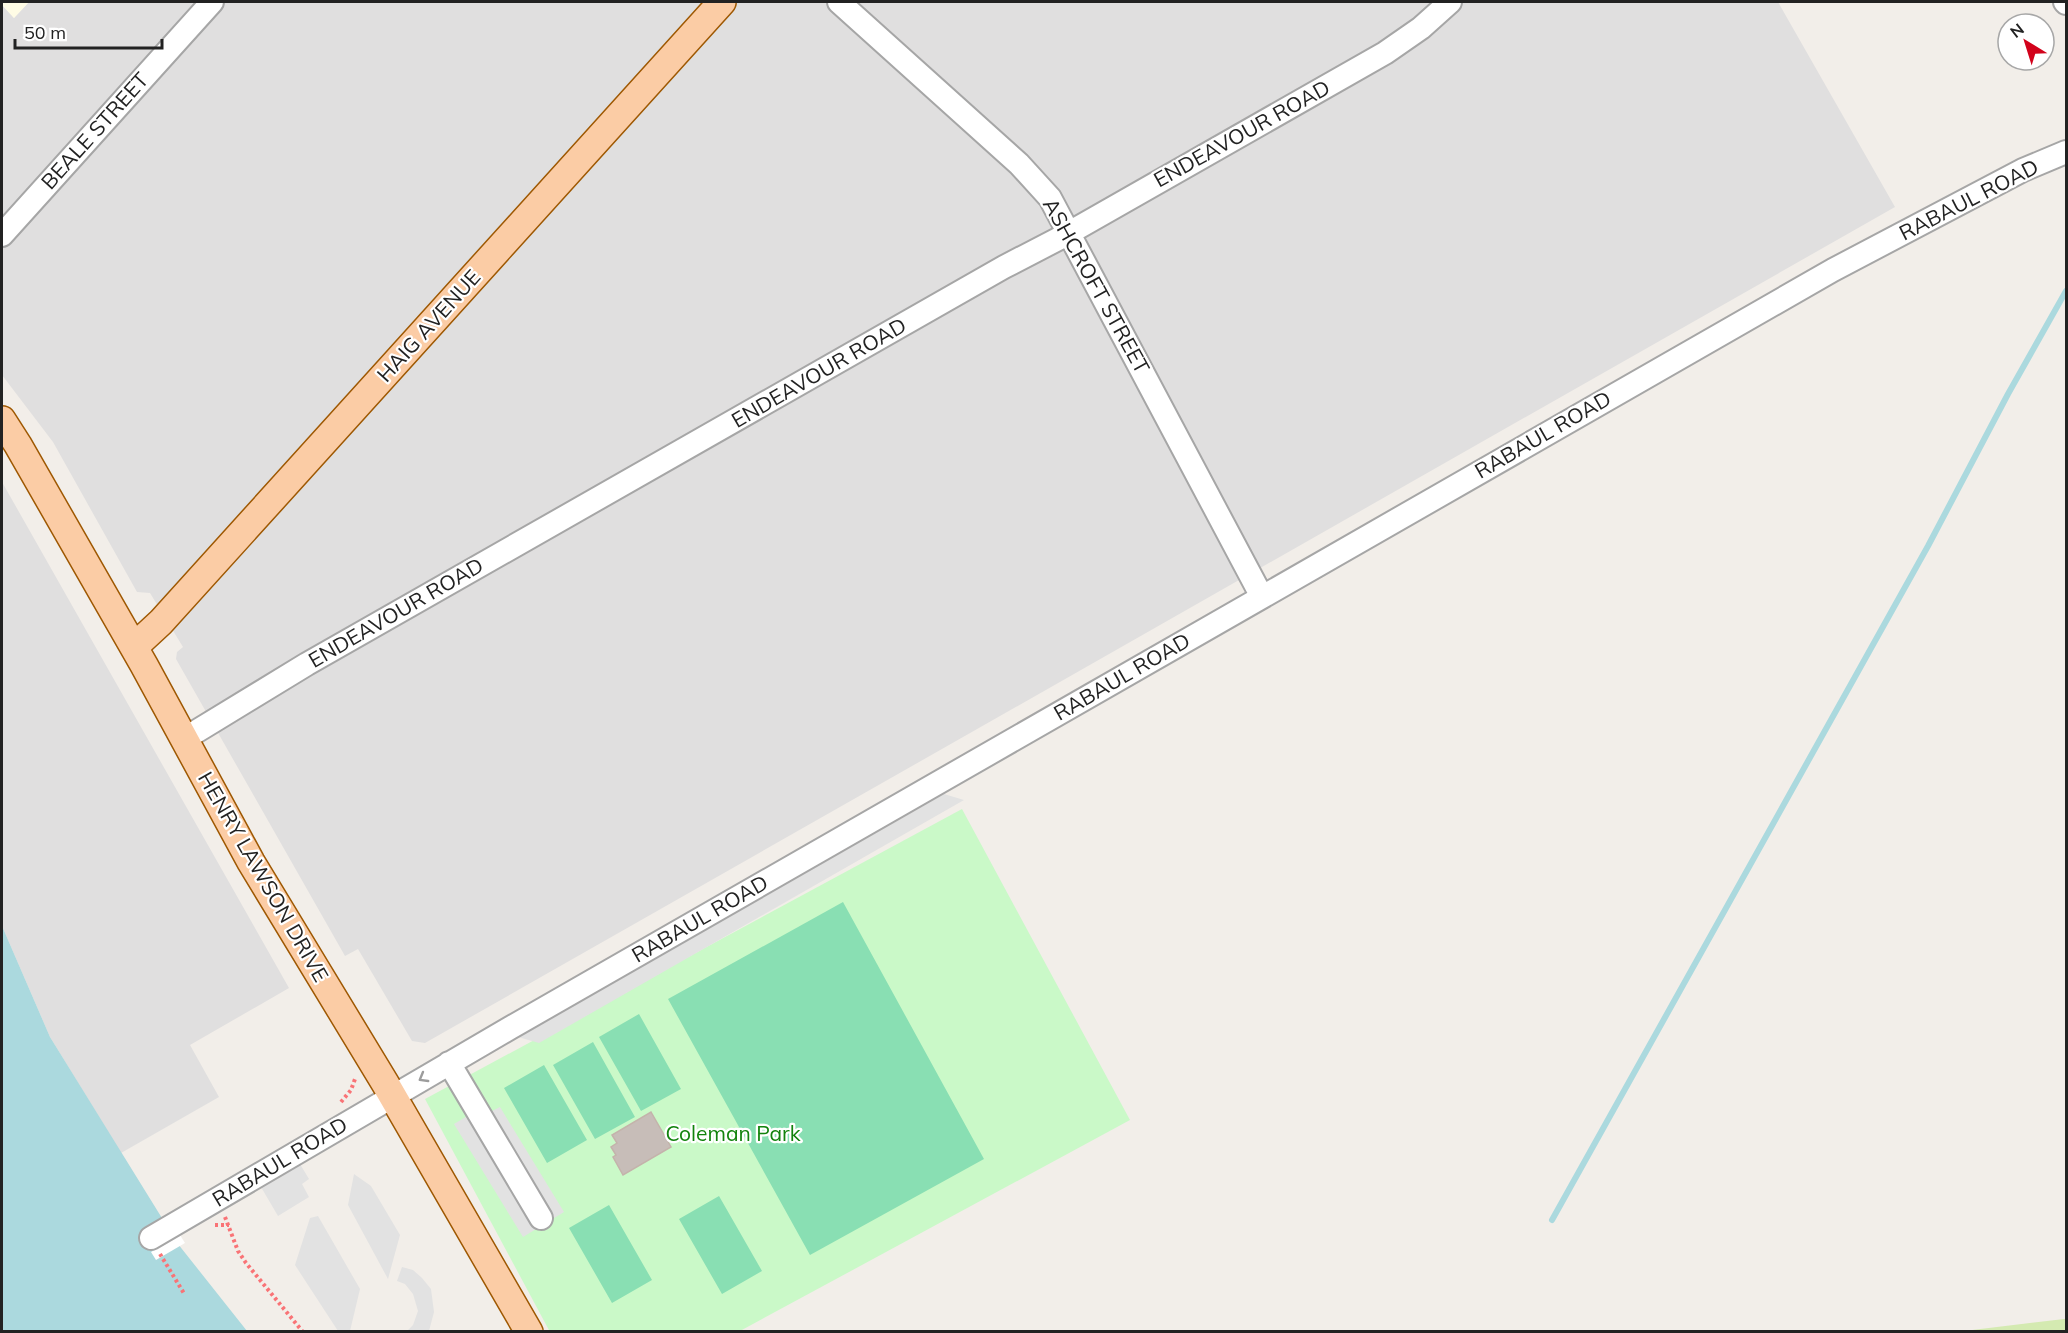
<svg xmlns="http://www.w3.org/2000/svg" width="2068" height="1333" font-family="Mulish,sans-serif">
  <style>
    .residential { fill: #e0dfdf }
    .education { fill: #fffce5 }
    .grass { fill: #d4eab1 }
    .park { fill: #caf9c8 }
    .pitch { fill: #89dfb3 }
    .parking { fill: #e2e2e2 }
    .water { fill: #abd9de }
    .pier { fill: #fff }
    .lines { fill: none; stroke-linecap: round; stroke-linejoin: round }
    .stream { stroke: #abd9de; stroke-width: 6 }
    .building { fill: #c7bdb8; stroke: #c4b3ab; stroke-width: 1.5 }
    .minor-casing { stroke: #a6a6a6; stroke-width: 26 }
    .major-casing { stroke: #9e5802; stroke-width: 30 }
    .path { stroke: #f97376; stroke-width: 4; stroke-dasharray: 3 3; stroke-linecap: butt }
    .minor { stroke: #fff; stroke-width: 22 }
    .major { stroke: #fbcca5; stroke-width: 27 }
    .oneway { stroke: #9c9c9c }
    .labels { text-anchor: middle; stroke-width: 4.5; stroke-linejoin: round; paint-order: stroke }
    .street-label { font-size: 21px; fill: #222; stroke: #fff }
    .park-label { font-size: 21px; fill: #12830d; stroke: #fff }
  </style>
  <rect width="100%" height="100%" fill="#f2eee9"/>
  <path class="residential" d="M29,2H1778L1895,207L425,1043L412,1041L358,949L345,956L176,659L177,652L183,647L150,593L137,592L53,442L2,375V5L14,18Z
    M2,482L289,988L190,1045L219,1097L121,1153L50,1037L2,926Z"/>
  <path class="education" d="M2,2H29L14,18L2,5Z"/>
  <path class="grass" d="M2066,1319V1331H1964L2064,1319Z"/>
  <path class="park" d="M962,809L1130,1120L740,1331L550,1332L425,1099Z"/>
  <path class="pitch" d="M843,902L984,1159L810,1255L668,999Z
    M639,1014L681,1089L641,1111L599,1037Z
    M593,1042L635,1117L595,1139L553,1065Z
    M544,1065L587,1140L547,1163L504,1088Z
    M719,1196L762,1271L722,1294L679,1219Z
    M609,1205L652,1280L612,1303L569,1228Z"/>
  <path class="parking" d="M944,794L964,800L539,1043L518,1037Z
    M484,1106L488,1113L500,1107L564,1212L523,1237L454,1124Z
    M300,1164L309,1179L302,1184L309,1197L278,1216L261,1187Z
    M354,1174L371,1186L400,1235L388,1279L348,1205Z
    M318,1216L360,1289L350,1331H338L295,1265L310,1218Z
    M402,1267L413,1270L422,1278L431,1289L434,1312L429,1331H407L413,1325L418,1311L413,1294L405,1284L397,1281Z"/>
  <path class="water" d="M2,926L50,1037L178,1244L247,1331H2Z"/>
  <path class="pier" d="M180,1235L185,1243L156,1260L151,1252Z"/>
  <g class="lines">
    <path class="stream" d="M1552,1220L1928,546L2008,394L2066,291"/>
  </g>
  <path class="building" d="M651,1112L671,1147L623,1175L613,1157L616,1155L611,1147L617,1143L612,1135Z"/>
  <g class="lines">
    <g class="minor-casing">
      <path id="minor" d="M839,2L1019,164L1050,198L1262,597
        M2065,2L2066,3
        M2,235L212,2
        M184,739L307,664L1004,267L1060,238L1385,53L1421,28L1450,2
        M449,1063L541,1218
        M151,1238L510,1028L1833,270L2023,170L2066,152"/>
    </g>
    <g class="major-casing">
      <path id="major" d="M2,420L18,445L144,665L251,862L385,1083L529,1332
        M134,647L161,622L722,2"/>
    </g>
    <path class="path" d="M341,1102L351,1090L355,1079
      M225,1217L238,1251L246,1263L303,1332
      M215,1225H229
      M160,1254L185,1295"/>
    <use href="#minor" class="minor"/>
    <use href="#major" class="major"/>
  </g>
  <defs><path id="oneway-chevron" d="M-2-3.5L2.5 0L-2 3.5" fill="none" stroke-width="1.6" stroke-linecap="round" stroke-linejoin="round" transform="scale(1.5)"/></defs>
  <use class="oneway" href="#oneway-chevron" transform="translate(423 1078) rotate(150)"/>
  <g class="labels">
    <g class="street-label">
      <text transform="translate(95 131) rotate(-48)" y="7">BEALE STREET</text>
      <text transform="translate(1242 134) rotate(-29)" y="7">ENDEAVOUR ROAD</text>
      <text transform="translate(1969 200) rotate(-27)" y="7">RABAUL ROAD</text>
      <text transform="translate(1096 286) rotate(61)" y="7">ASHCROFT STREET</text>
      <text transform="translate(429 326) rotate(-48)" y="7">HAIG AVENUE</text>
      <text transform="translate(819 373) rotate(-30)" y="7">ENDEAVOUR ROAD</text>
      <text transform="translate(1543 435) rotate(-30)" y="7">RABAUL ROAD</text>
      <text transform="translate(396 613) rotate(-30)" y="7">ENDEAVOUR ROAD</text>
      <text transform="translate(1122 677) rotate(-30)" y="7">RABAUL ROAD</text>
      <text transform="translate(263 877) rotate(60)" y="7">HENRY LAWSON DRIVE</text>
      <text transform="translate(700 919) rotate(-30)" y="7">RABAUL ROAD</text>
      <text transform="translate(280 1162) rotate(-31)" y="7">RABAUL ROAD</text>
    </g>
    <g class="park-label">
      <text x="733" y="1141">Coleman Park</text>
    </g>
  </g>
  <rect width="2068" height="1333" fill="none" stroke="#222222" stroke-width="6"/>
  <g transform="translate(2026 42) rotate(322)"><circle r="28" fill="#ffffff" stroke="#a7a7a7" stroke-width="1.5"/>
  <path d="M0-4.5L10 22L0 15L-10 22Z" fill="#d2021b"/>
  <text y="-9" font-size="16" font-weight="bold" text-anchor="middle" fill="#222222">N</text>
  </g>
  <path d="M15 39v9h147v-9" fill="none" stroke="#222222" stroke-width="3"/>
  <text x="24" y="39" font-size="18" fill="#222222" stroke="#ffffff" stroke-width="4.5" paint-order="stroke">50 m</text>
</svg>
